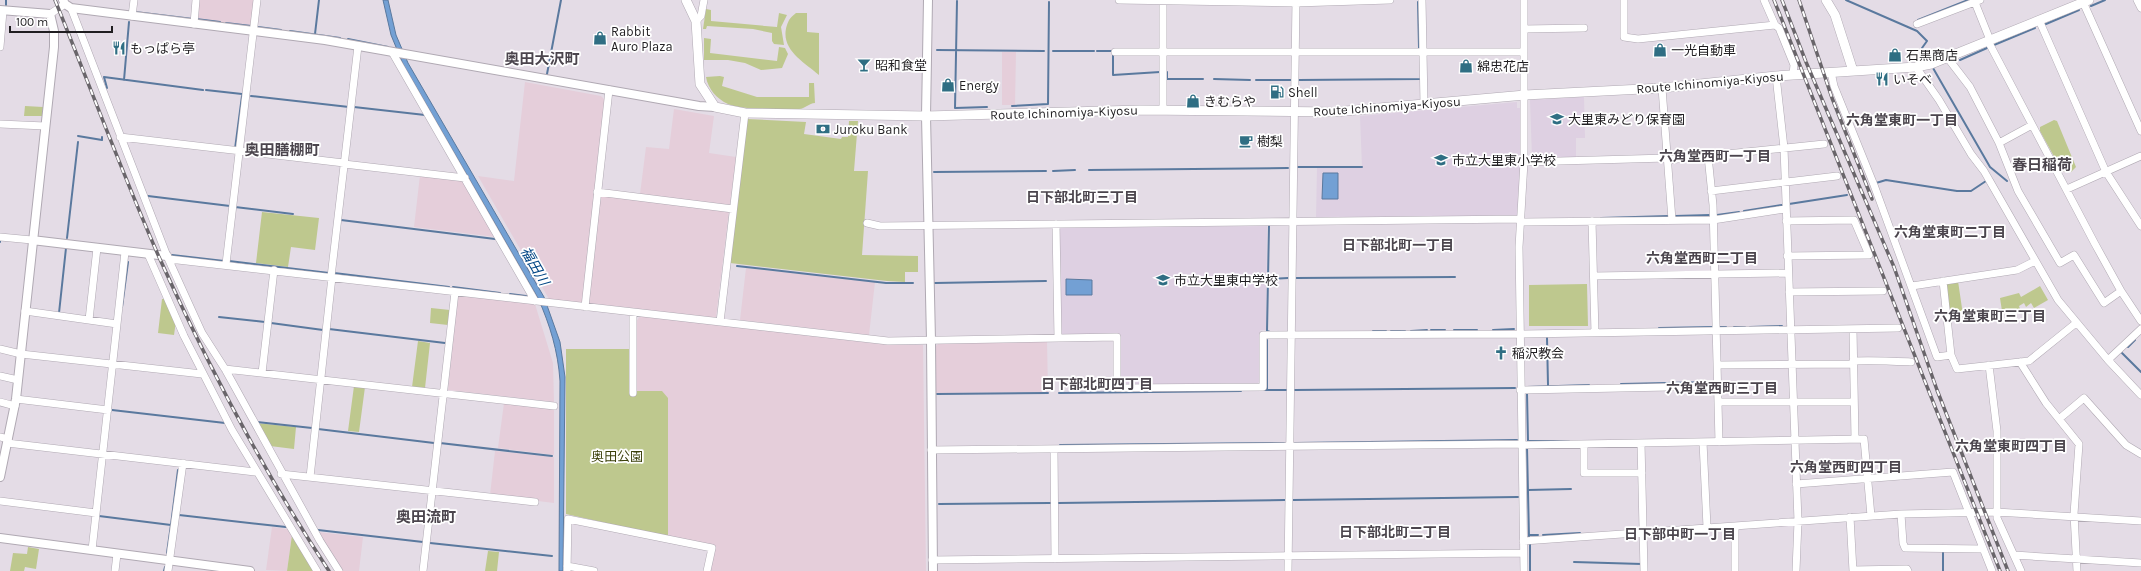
<svg xmlns="http://www.w3.org/2000/svg" width="2141" height="571" font-family="Karla,'Noto Sans JP',sans-serif">
  <style>
    .industrial { fill: #e5ceda }
    .education { fill: #ded0e2 }
    .green { fill: #bec88e }
    .water { fill: #73a0d4; stroke: #5a799e }
    .lines { fill: none; stroke-linecap: round; stroke-linejoin: round }
    .stream { stroke: #5a799e; stroke-width: 2 }
    .minor-casing { stroke: #b0a9b3; stroke-width: 8 }
    .tertiary-casing { stroke: #b0a9b3; stroke-width: 10 }
    .secondary-casing { stroke: #b0a9b3; stroke-width: 10 }
    .minor { stroke: #fff; stroke-width: 7 }
    .tertiary { stroke: #fff; stroke-width: 8 }
    .secondary { stroke: #fff; stroke-width: 9 }
    .rail-casing { stroke: #69656a; stroke-width: 3.5 }
    .rail { stroke: #fff; stroke-width: 2; stroke-dasharray: 6; stroke-linecap: butt }
    .labels { text-anchor: middle; stroke-width: 3.5; stroke-linejoin: round; paint-order: stroke }
    .poi-label { font-size: 13px; fill: #201e21; stroke: #fff; text-anchor: start }
    .street-label { font-size: 13px; fill: #201e21; stroke: #fff }
    .park-label { font-size: 13px; fill: #3b400b; stroke: #fff }
    .neighbourhood-label { font-size: 14px; font-weight: bold; fill: #4b454d; stroke: #fff }
    .water-label { font-size: 14px; font-style: italic; fill: #004584; stroke: #fff }
    .quarter-label { font-size: 15px; font-weight: bold; fill: #4b454d; stroke: #fff }
  </style>
  <rect width="100%" height="100%" fill="#e4dce6"/>
  <path class="industrial" d="M198,0H254L251,26L195,19Z
    M1002,52H1016L1015,105H1002Z
    M525,82L601,96L605,100L582,303L549,299L478,176L514,181Z
    M674,109L714,116L709,153L736,157L730,205L640,194L646,147L669,149Z
    M420,175L464,181L496,237L414,227Z
    M600,196L729,211L716,318L588,303Z
    M746,268L875,282L869,335L740,320Z
    M461,295L535,304L553,363L554,402L448,390L457,298Z
    M640,316L889,345H923L926,571H709L714,547L668,537V398L636,391V322Z
    M1047,341L1048,392L936,393V346L939,343Z
    M504,403L554,409V455L498,448Z
    M495,451L554,457V503L490,495Z
    M272,527L287,529L292,535L287,571L266,570Z
    M318,532L363,537L359,571H343Z"/>
  <path class="education" d="M1584,97L1585,138H1576V157L1532,158L1530,100Z
    M1517,102V108H1521V162L1517,216L1316,217L1317,168L1362,167L1360,116Z
    M1267,226L1266,330H1260V381L1258,383L1121,385L1119,383V334L1061,335L1058,230L1061,228Z"/>
  <path class="green" d="M706,9L711,10V21L777,27L779,13L787,15L781,27L784,45L774,44L772,41V33L753,29L707,26L706,29H703Z
    M796,13H807V32L819,33V75C804,62 779,49 787,25C789,19 791,17 796,13Z
    M704,38L711,39L710,53L777,61L779,47L785,48L788,54L782,68L761,70L745,63L728,60H704Z
    M720,76L724,77L722,86L757,97H809V83H814L815,103C809,103 805,109 799,109C785,110 740,110 728,104C717,99 708,89 706,77Z
    M25,106L43,107L42,116H24Z
    M747,119L806,122L804,134L841,139L842,137H848L849,121H858L854,171H868L862,255L918,256V272H905V282L887,281L730,263Z
    M2054,120L2057,121L2076,167L2071,172L2062,171L2040,131V127Z
    M262,212L319,218L315,250L291,247L288,267L256,263Z
    M1958,281L1963,315L1949,317L1946,283Z
    M1587,284L1588,326H1529V285Z
    M2040,286L2048,300L2034,308L2031,303L2026,307L2024,303L2019,306L2020,309L2002,311L2000,298L2019,293L2021,297Z
    M162,299H165L176,321L174,335L158,333Z
    M431,308L450,310L448,325L430,323Z
    M418,341L430,343L425,388L412,387Z
    M566,349H630V391H662L668,398V537L566,514Z
    M354,386L365,387L359,432L348,431Z
    M256,423L296,427L294,449L270,446Z
    M292,535L315,571H287Z
    M28,547L39,549L36,569L25,567L24,571H10L13,553L27,554Z
    M488,551L499,552L497,571H485Z"/>
  <path class="water" d="M383,0H388L396,35L408,63L544,297L560,342L565,377L563,571H559L560,381C558,351 550,325 538,298L403,64L391,35Z
    M1323,173H1338V199H1322Z
    M1066,279L1092,280V295H1066Z"/>
  <g class="lines">
    <path class="stream" d="M1846,0L1917,31L1927,41L1922,48L1927,59
      M957,1L955,108L987,107
      M1418,2L1419,48
      M6,5V0
      M2091,6L2105,0
      M135,12L193,19
      M196,19L220,22
      M1918,20L1968,0
      M226,23L251,26
      M2046,24L2079,10
      M258,27L281,30
      M290,31L340,38
      M315,34L319,0
      M348,39L388,47
      M1994,45L2035,28
      M937,50L1044,51
      M1053,51H1094
      M1097,51H1113V75L1160,72
      M1960,60L1987,48
      M1933,68L1990,167L2007,181
      M1167,72V79H1203
      M547,74L561,0
      M1214,79L1250,80
      M124,80L129,22
      M1256,80H1292
      M1299,80L1421,79V77
      M107,88L104,77L203,90
      M206,90L242,94
      M251,96L349,107
      M1012,106L1048,104L1049,2
      M354,107L425,115
      M78,136L102,140V137
      M235,149L242,96
      M1298,167H1362
      M1089,170L1288,168
      M1053,171L1075,170
      M934,172L1046,171
      M1876,183L1886,180L1957,191H1971L1986,181
      M148,196L230,206
      M1789,204L1847,195
      M235,207L293,214
      M1744,211L1782,205
      M1717,215L1739,212
      M1675,216L1710,215
      M1601,218L1669,216
      M341,220L495,239
      M1269,226L1267,331L1270,332
      M67,238L78,142
      M0,242V241
      M172,255L224,261
      M229,261L329,273
      M737,266L886,283H913
      M334,271V273L449,287
      M1296,278L1455,277
      M1268,279L1288,278
      M935,283L1046,281
      M453,287L500,293
      M510,294L526,296
      M122,307L128,262
      M59,313L66,248
      M219,317L265,322
      M271,323L323,330
      M1719,327H1726
      M1734,327H1745
      M1750,327L1782,326
      M1659,328L1714,327
      M329,329L445,343
      M1431,330H1445
      M1454,330H1477
      M1493,330L1514,329
      M1373,331H1386
      M1391,331H1405
      M1411,331L1427,330
      M1547,338L1548,385
      M2128,347L2135,340
      M2122,353L2141,372
      M1621,384L1712,382
      M1527,387L1589,385
      M1262,390H1286
      M1267,390V340
      M1295,390L1515,388
      M1059,393L1241,391
      M1527,393L1528,441H1569
      M937,394L1048,393
      M112,410L225,423
      M257,422L312,428
      M318,429L434,443
      M440,443L552,456
      M1295,443L1517,440
      M1060,445L1284,443
      M1527,448L1529,537
      M1528,490L1571,489
      M1293,500L1518,497
      M1058,503L1285,500
      M939,504L1050,503
      M179,515L286,527
      M99,516L171,525L167,553
      M171,525L178,470
      M318,530L423,542
      M1530,535H1538
      M1543,535L1580,533
      M1530,542V571
      M430,543L552,556
      M1943,551V571
      M1574,562L1642,564
      M164,571L165,567"/>
    <g class="minor-casing">
      <path id="minor" d="M1119,0L1296,3L1390,0
        M1422,0L1424,104
        M1624,0V37L1638,39L1775,25
        M1764,0L1775,25L1779,28L1794,65L1793,74
        M1974,0L1990,40
        M2137,0L2141,8
        M2083,2L2141,131
        M71,8L167,256L202,333L225,369L320,541L339,571
        M50,14L65,4
        M132,16L134,0
        M2039,20L2106,172L2141,226
        M696,21L701,16L704,0
        M194,24L196,0
        M1917,24L1980,0
        M1524,29L1584,28
        M1988,41L2095,244L2121,291L2141,321
        M0,47L3,11
        M392,52L535,301
        M1115,52H1524
        M1947,57L1970,87L1999,143L2018,191L2060,263L2074,255L2104,303L2121,291
        M1916,67L1939,100L1971,154L1984,171L2058,300L2108,360L2141,395
        M1831,72L1834,86L1874,185L1937,357L1951,355L1957,369L2029,361L2076,323
        M1776,76L1784,148L1798,521L1796,571
        M1662,88L1672,220
        M1163,110V0
        M0,124L45,126
        M120,137L344,163
        M1999,143L2032,125
        M1708,156L1713,205L1719,442
        M1668,160L1824,144
        M1524,162L1667,158
        M344,164L465,178
        M2067,189L2141,156
        M1711,191L1837,176
        M597,192L733,209
        M1592,221L1595,333
        M1786,221L1854,220L1869,255L1787,256
        M1520,222L1713,220L1785,209
        M867,223L880,226L1520,219
        M1056,224L1058,338
        M0,237L32,240
        M148,254L184,336L232,430L317,571
        M169,259L888,341L1117,337V388L1263,387V335L1519,334L1898,328
        M226,264L257,0
        M1594,276L1788,273
        M331,277L358,46
        M1943,281L1951,355
        M1912,286L2017,270L2035,261
        M1789,292L1883,291
        M585,307L609,90
        M25,311L117,324
        M633,312V393
        M89,320L97,248
        M720,322L745,113
        M1853,329L1855,439
        M0,349L21,354L202,374
        M2108,360L2141,329
        M1853,361C1873,360 1891,361 1911,362
        M2020,362L2046,403L2079,444L2074,514L2077,571
        M1717,365L1853,364
        M1989,365L1997,431V518L2021,571
        M225,369L554,406
        M262,373L274,270
        M0,376L18,380
        M1520,390L1718,386
        M16,399L108,410
        M0,402L15,406
        M1718,402H1854
        M2059,419L2084,398L2126,445L2141,454
        M0,437L8,439
        M1703,442L1707,527
        M7,443L255,472
        M1641,443L1644,571
        M1584,444V473H1642
        M1521,445L1864,439L1871,516
        M1054,449L1055,559
        M931,450L1521,444
        M281,474L535,502
        M310,477L332,277
        M1796,484L1953,472L1992,571
        M0,501L96,513
        M1901,514L1903,543L1905,548L1983,549
        M1850,517L1853,571
        M1735,526V571
        M1523,541L1901,514L1996,512L2141,521
        M92,550L125,252
        M2014,555L2141,563
        M932,560L1523,553
        M567,566L594,571
        M1853,570L1907,569L1908,571
        M115,571L117,554
        M168,571L183,463
        M423,571L455,292
        M567,571L568,519L712,548L707,571
        M1288,571L1296,0
        M1524,571L1519,247L1524,162V0"/>
    </g>
    <g class="tertiary-casing">
      <path id="tertiary" d="M63,0L65,4L71,8L325,40L699,106L715,107
        M928,0L926,116L931,340L933,571
        M0,10L50,14L54,31V47L16,399L0,477
        M32,240L167,256
        M0,538L250,571"/>
    </g>
    <g class="secondary-casing">
      <path id="secondary" d="M686,0L696,21L700,84L715,107L745,113L926,116L1140,110L1334,112L1525,95L1662,88L1776,76L1916,67L1931,64L2089,0
        M1826,0L1835,15L1853,71"/>
    </g>
    <use href="#minor" class="minor"/>
    <use href="#tertiary" class="tertiary"/>
    <use href="#secondary" class="secondary"/>
    <g class="rail-casing">
      <path id="rail" d="M55,0C90,86 122,173 159,257C208,366 263,471 329,571
        M1774,0L2000,571
        M1782,0L1806,62L1894,267L1937,390L2008,571
        M1799,0L1832,98L1872,199"/>
    </g>
    <use href="#rail" class="rail"/>
  </g>
  <defs>
    <g id="shop-bare" transform="scale(1.08)"><path d="M-5-2.5h2.3a2.7 3.5 0 0 1 5.4 0H5L5.5 6h-11ZM-1.5-2.5h3a1.5 2.3 0 0 0-3 0Z" fill="#2f6e83" stroke="#fff" stroke-width="2.5" paint-order="stroke"/></g>
    <g id="restaurant-bare" transform="scale(1.08)"><path d="M-5-6h1v4h1v-4h1v4h1v-4h1v5L-1.5 .5V6h-2V.5L-5-1ZM5-6V6H3V1.5H1.5Q1.5-4 5-6Z" fill="#2f6e83" stroke="#fff" stroke-width="2.5" paint-order="stroke"/></g>
    <g id="bar-bare" transform="scale(1.08)"><path d="M-6-5H6L.8 .8V4.5H3.5V6h-7V4.5H-.8V.8Z" fill="#2f6e83" stroke="#fff" stroke-width="2.5" paint-order="stroke"/></g>
    <g id="fuel-bare" transform="scale(1.08)"><path d="M-5.5-6h7V0h2V4h1.3V-2.5L3-4.5l.8-.8L6-3V5H2.5V1h-1V6h-7ZM-4.2-4.7v3.2H.2V-4.7Z" fill="#2f6e83" stroke="#fff" stroke-width="2.5" paint-order="stroke"/></g>
    <g id="school-bare" transform="scale(1.08)"><path d="M0-5L7-2L0 1L-7-2ZM-4 1L0 2.5L4 1V4Q0 6-4 4Z" fill="#2f6e83" stroke="#fff" stroke-width="2.5" paint-order="stroke"/></g>
    <g id="bank-bare" transform="scale(1.08)"><path d="M-6-4H6V4H-6ZM0-2.3a2.3 2.3 0 1 0 0 4.6a2.3 2.3 0 1 0 0-4.6Z" fill="#2f6e83" stroke="#fff" stroke-width="2.5" paint-order="stroke"/></g>
    <g id="cafe-bare" transform="scale(1.08)"><path d="M-5.5-4.5H6V0H3Q3 3.5 0 3.5H-2.5Q-5.5 3.5-5.5 0ZM3-3.2v2h1.7v-2ZM-6 4.5H4V6H-6Z" fill="#2f6e83" stroke="#fff" stroke-width="2.5" paint-order="stroke"/></g>
    <g id="church-bare" transform="scale(1.08)"><path d="M-1.2-6h2.4v3.5h3.3v2.4h-3.3V6h-2.4V-.1h-3.3v-2.4h3.3Z" fill="#2f6e83" stroke="#fff" stroke-width="2.5" paint-order="stroke"/></g>
  </defs>
  <g fill-rule="evenodd">
    <use href="#shop-bare" x="600" y="38"/>
    <use href="#restaurant-bare" x="119" y="48"/>
    <use href="#shop-bare" x="1660" y="50"/>
    <use href="#shop-bare" x="1895" y="55"/>
    <use href="#bar-bare" x="864" y="65"/>
    <use href="#shop-bare" x="1466" y="66"/>
    <use href="#restaurant-bare" x="1882" y="79"/>
    <use href="#shop-bare" x="948" y="85"/>
    <use href="#fuel-bare" x="1277" y="92"/>
    <use href="#shop-bare" x="1193" y="101"/>
    <use href="#school-bare" x="1557" y="119"/>
    <use href="#bank-bare" x="823" y="129"/>
    <use href="#cafe-bare" x="1246" y="141"/>
    <use href="#school-bare" x="1441" y="160"/>
    <use href="#school-bare" x="1163" y="280"/>
    <use href="#church-bare" x="1501" y="353"/>
  </g>
  <g class="labels">
    <g class="poi-label">
      <text x="611" y="36">Rabbit<tspan x="611" dy="15">Auro Plaza</tspan></text>
      <text x="130" y="53">もっぱら亭</text>
      <text x="1671" y="55">一光自動車</text>
      <text x="1906" y="60">石黒商店</text>
      <text x="875" y="70">昭和食堂</text>
      <text x="1477" y="71">綿忠花店</text>
      <text x="1893" y="84">いそべ</text>
      <text x="959" y="90">Energy</text>
      <text x="1288" y="97">Shell</text>
      <text x="1204" y="106">きむらや</text>
      <text x="1568" y="124">大里東みどり保育園</text>
      <text x="834" y="134">Juroku Bank</text>
      <text x="1257" y="146">樹梨</text>
      <text x="1452" y="165">市立大里東小学校</text>
      <text x="1174" y="285">市立大里東中学校</text>
      <text x="1512" y="358">稲沢教会</text>
    </g>
    <g class="street-label">
      <text transform="translate(1710 82) rotate(-5)" y="5">Route Ichinomiya-Kiyosu</text>
      <text transform="translate(1387 106) rotate(-4)" y="5">Route Ichinomiya-Kiyosu</text>
      <text transform="translate(1064 112) rotate(-2)" y="5">Route Ichinomiya-Kiyosu</text>
    </g>
    <g class="park-label">
      <text x="617" y="461">奥田公園</text>
    </g>
    <g class="neighbourhood-label">
      <text x="1902" y="125">六角堂東町一丁目</text>
      <text x="1715" y="161">六角堂西町一丁目</text>
      <text x="1082" y="202">日下部北町三丁目</text>
      <text x="1950" y="237">六角堂東町二丁目</text>
      <text x="1398" y="250">日下部北町一丁目</text>
      <text x="1702" y="263">六角堂西町二丁目</text>
      <text x="1990" y="321">六角堂東町三丁目</text>
      <text x="1097" y="389">日下部北町四丁目</text>
      <text x="1722" y="393">六角堂西町三丁目</text>
      <text x="2011" y="451">六角堂東町四丁目</text>
      <text x="1846" y="472">六角堂西町四丁目</text>
      <text x="1395" y="537">日下部北町二丁目</text>
      <text x="1680" y="539">日下部中町一丁目</text>
    </g>
    <g class="water-label">
      <text transform="translate(535 266) rotate(60)" y="5">福田川</text>
    </g>
    <g class="quarter-label">
      <text x="542" y="64">奥田大沢町</text>
      <text x="282" y="155">奥田膳棚町</text>
      <text x="2042" y="170">春日稲荷</text>
      <text x="426" y="522">奥田流町</text>
    </g>
  </g>
  <path d="M10 26v6h102v-6" fill="none" stroke="#201e21" stroke-width="2"/>
  <text x="16" y="26" font-size="12" fill="#201e21" stroke="#ffffff" stroke-width="3" paint-order="stroke">100 m</text>
</svg>
